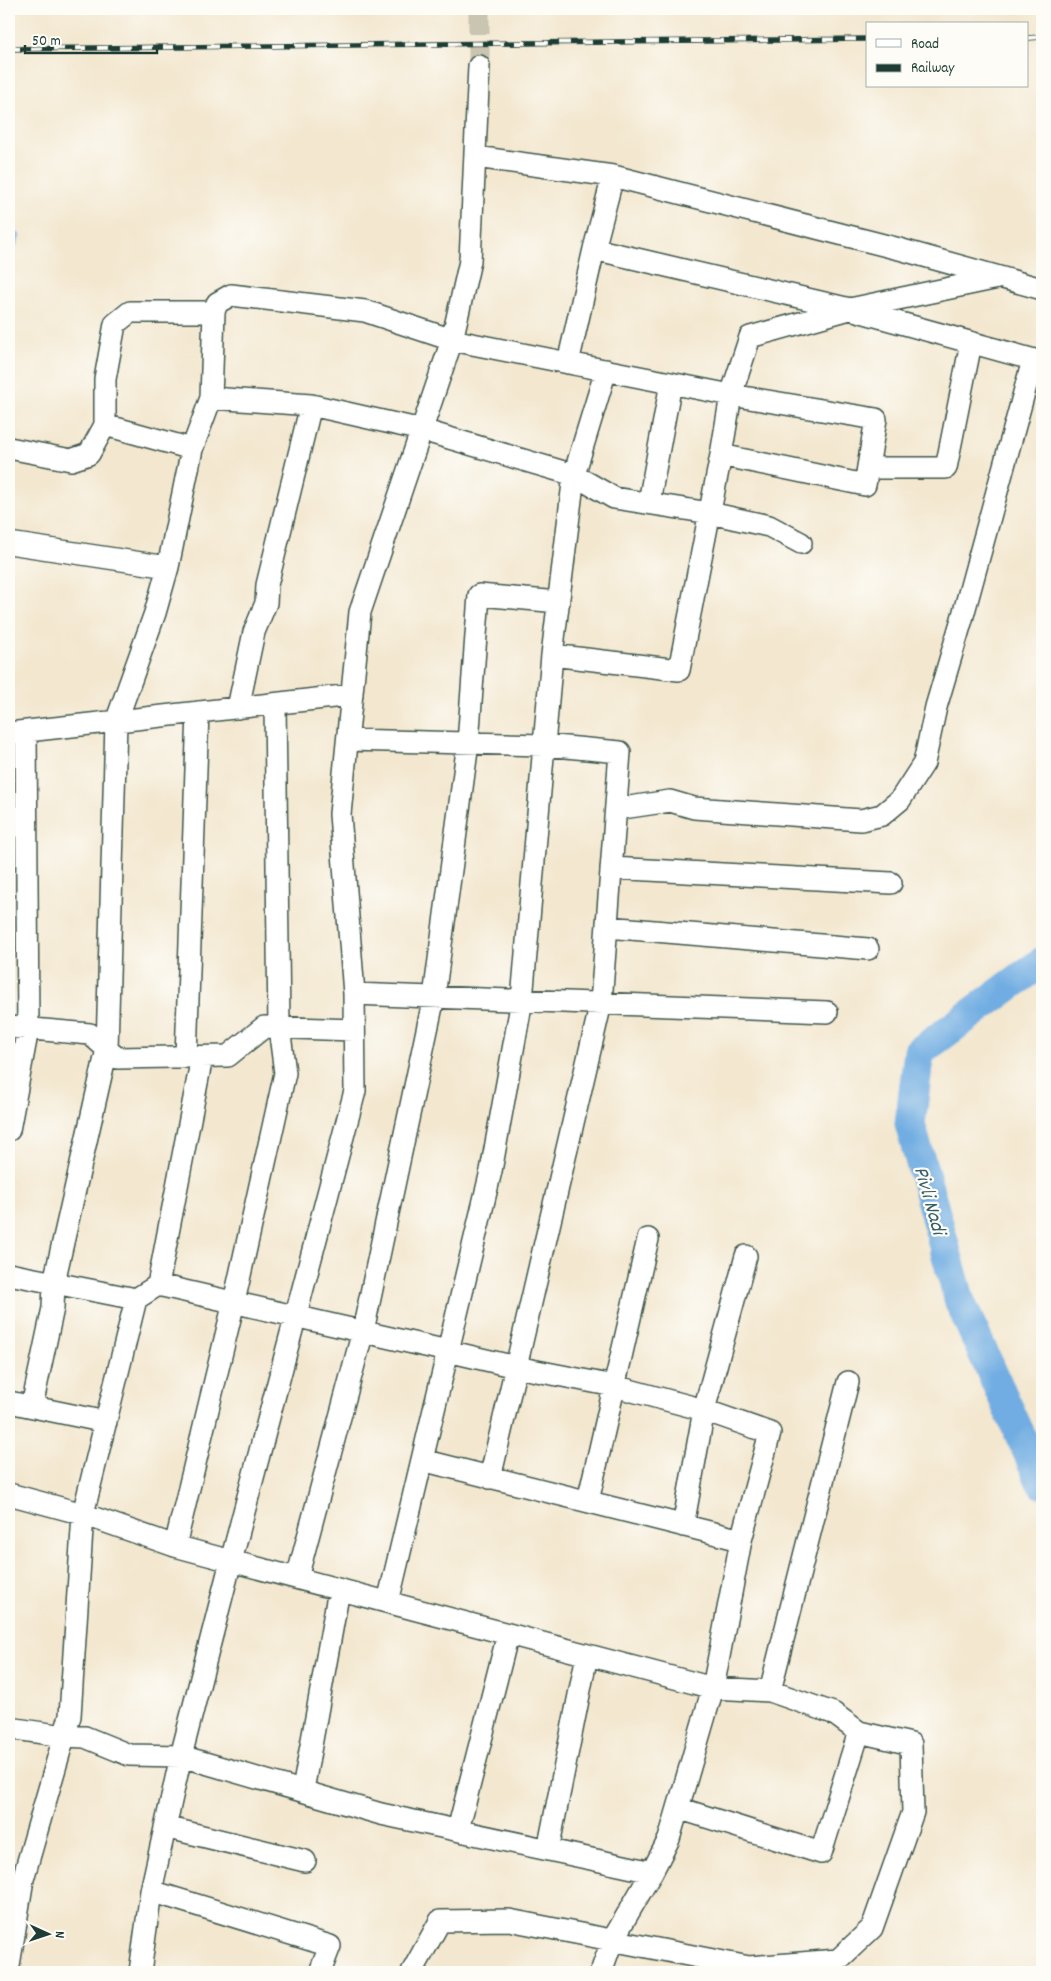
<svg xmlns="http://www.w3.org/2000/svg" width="1051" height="1981" font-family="Dekko,sans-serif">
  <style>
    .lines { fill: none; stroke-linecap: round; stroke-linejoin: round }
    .stream { stroke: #71ade2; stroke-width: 5 }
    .river { stroke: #71ade2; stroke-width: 31 }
    .minor-tunnel { stroke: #c9c5b0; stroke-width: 21; stroke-dasharray: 21 11; stroke-linecap: butt }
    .minor-casing { stroke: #3f564b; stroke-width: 24 }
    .minor { stroke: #fff; stroke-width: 21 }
    .rail-casing { stroke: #1f3d34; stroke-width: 5.5 }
    .rail { stroke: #fdfcf7; stroke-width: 4; stroke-dasharray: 11; stroke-linecap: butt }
    .labels { text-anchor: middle; stroke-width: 4.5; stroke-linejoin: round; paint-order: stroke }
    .water-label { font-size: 21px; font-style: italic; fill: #385f68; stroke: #fdfcf7 }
  </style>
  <rect width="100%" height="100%" fill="#fdfcf7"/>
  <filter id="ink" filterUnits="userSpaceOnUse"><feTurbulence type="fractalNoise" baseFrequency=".02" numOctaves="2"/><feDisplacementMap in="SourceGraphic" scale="10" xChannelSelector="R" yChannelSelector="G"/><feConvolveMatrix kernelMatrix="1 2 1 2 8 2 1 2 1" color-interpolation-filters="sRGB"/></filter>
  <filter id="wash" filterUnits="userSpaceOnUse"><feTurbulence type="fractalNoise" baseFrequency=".0096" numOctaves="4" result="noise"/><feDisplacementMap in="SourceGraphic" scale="20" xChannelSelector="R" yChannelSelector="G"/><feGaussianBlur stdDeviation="1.12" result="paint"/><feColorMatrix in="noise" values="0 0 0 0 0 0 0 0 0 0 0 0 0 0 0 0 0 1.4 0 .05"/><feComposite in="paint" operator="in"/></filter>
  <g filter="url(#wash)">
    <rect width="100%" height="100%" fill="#f3e7cf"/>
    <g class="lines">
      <path class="stream" d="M9,228L18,236L9,256"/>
      <path class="river" d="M1042,962L919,1052L910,1124L960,1302L1042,1483"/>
    </g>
  </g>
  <g filter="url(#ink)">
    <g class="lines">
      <path class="minor-tunnel" d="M479,66V9"/>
      <g class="minor-casing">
        <path id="minor" d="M476,157L613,176L899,249L1042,289
          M613,176L594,249L850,309L998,278
          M568,363L594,249
          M606,370L574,475L614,498L710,513L769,526L801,543
          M211,398L311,405L422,430L574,475L552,655
          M105,425L192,449
          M9,448L71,460L89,454L105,425V379L115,324L130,312H214
          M721,455L731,395L750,337L850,309L1042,362
          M868,468H946L971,343
          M649,502L671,383
          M9,543L168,567
          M238,708L254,632L266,603L267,585L311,405
          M9,733L352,695
          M616,809L670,801L694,808L861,820L882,815L900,800L924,763L936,707L962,619L1033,360
          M611,868L891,883
          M607,927L868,949
          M354,994L827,1012
          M9,1027L90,1034L117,1058L228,1056L264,1027L354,1030
          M186,1057L198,712
          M202,1057L158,1285C278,1312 397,1339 516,1367L601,1003L620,752L544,745L522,1000L491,1171L388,1602
          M9,1130L28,1029L26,732
          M9,1274L136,1299
          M158,1285L136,1299L83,1514L175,1546L231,1561L181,1756L381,1814L652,1872L669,1839L713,1688L231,1561L355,1091L354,994L340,814L360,612L452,340L470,261L479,66
          M9,1402L106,1422
          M32,1406L53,1308L54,1282L107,1049L116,722L155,613L168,567L192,449L211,398L214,312L217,303L231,295L365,311L452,340L731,395L876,419L865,485L721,455L679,670L552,655L544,745L348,740
          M490,1478L516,1367L614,1386L704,1410L770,1433L741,1540
          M9,1494L83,1514L70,1716L23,1879L9,1965
          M588,1501L648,1239
          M683,1526L704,1410L746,1256
          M175,1546L234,1302L285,1073L279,1027L275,704
          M297,1578L363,1331L434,997L468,743L479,595L559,602
          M770,1691L848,1382
          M9,1728L64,1736L85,1737L129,1755L181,1756L151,1891L140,1972
          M303,1790L339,1590
          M678,1808L821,1853L859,1732
          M165,1827L305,1861
          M458,1830L508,1634
          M548,1850L587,1655
          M151,1891L330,1946L320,1972
          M412,1972L440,1921L509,1920L749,1967L838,1960L872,1928L913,1812L911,1744L859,1732L833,1713L770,1691L713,1688L741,1540L422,1460
          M601,1972L612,1941L652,1872"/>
      </g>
      <use href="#minor" class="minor"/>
      <g class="rail-casing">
        <path id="rail" d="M1027,38L1042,37
          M9,49L867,39"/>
      </g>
      <use href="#rail" class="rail"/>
    </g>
  </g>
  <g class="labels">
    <g class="water-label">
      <text transform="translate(931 1200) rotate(74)" y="7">Pivli Nadi</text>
    </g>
  </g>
  <rect width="1051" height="1981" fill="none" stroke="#fdfcf7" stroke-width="30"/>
  <rect x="866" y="22" width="162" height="65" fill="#fdfcf7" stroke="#a4b0a9"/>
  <rect x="876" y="39" width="25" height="8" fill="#ffffff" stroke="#a4b0a9"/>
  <text x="911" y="48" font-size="15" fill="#1f3d34">Road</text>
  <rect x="876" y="64" width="25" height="8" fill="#1f3d34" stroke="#a4b0a9"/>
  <text x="911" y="72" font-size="15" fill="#1f3d34">Railway</text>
  <g transform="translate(48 1934) rotate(93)" stroke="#fdfcf7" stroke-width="4" paint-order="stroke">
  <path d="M0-4L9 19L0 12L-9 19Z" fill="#1f3d34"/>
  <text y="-8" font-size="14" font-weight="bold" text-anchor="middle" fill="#1f3d34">N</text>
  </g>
  <path d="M25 45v8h132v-8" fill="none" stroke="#1f3d34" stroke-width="2.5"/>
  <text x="32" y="45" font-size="15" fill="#1f3d34" stroke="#fdfcf7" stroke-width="4" paint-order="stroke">50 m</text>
</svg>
